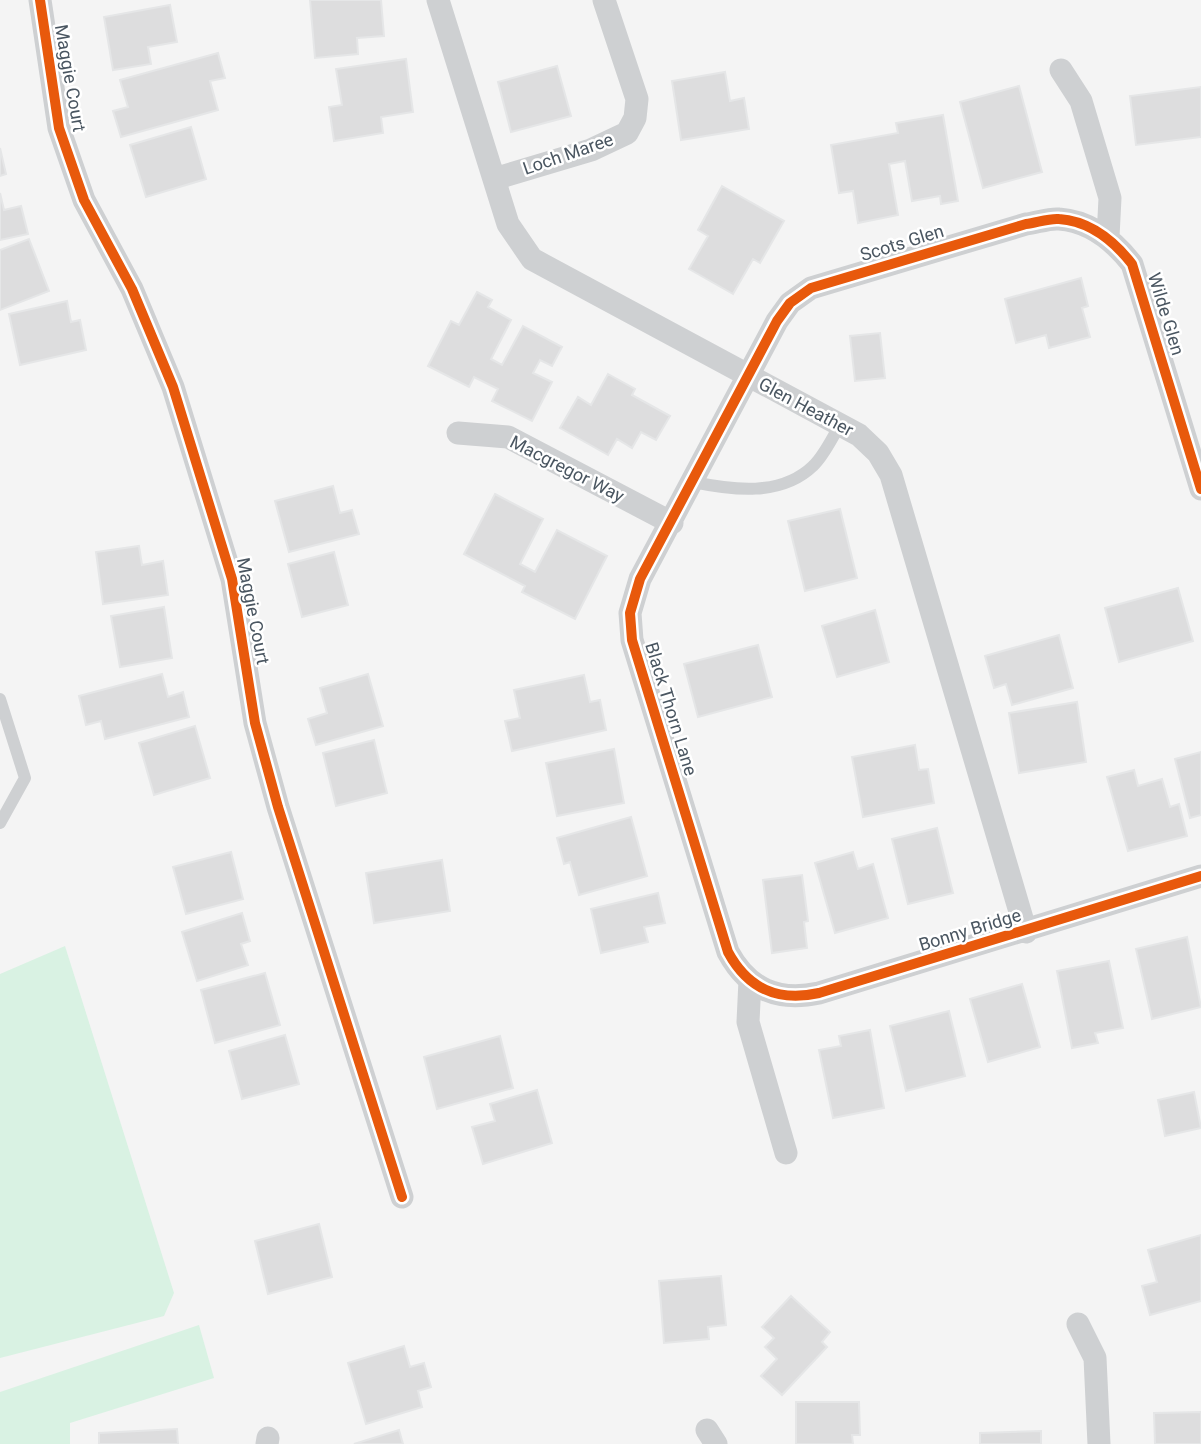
<svg xmlns="http://www.w3.org/2000/svg" width="1201" height="1444" font-family="Roboto,sans-serif">
  <style>
    .green { fill: #d9f2e3 }
    .building { fill: #ddddde; stroke: #e5e6e7; stroke-width: 2 }
    .lines { fill: none; stroke-linecap: round; stroke-linejoin: round }
    .service { stroke: #ced0d2; stroke-width: 12 }
    .minor { stroke: #ced0d2; stroke-width: 23 }
    .cycleway-casing { stroke: #fff; stroke-width: 15 }
    .cycleway { stroke: #e8590c; stroke-width: 10 }
    .labels { text-anchor: middle; stroke-width: 5; stroke-linejoin: round; paint-order: stroke }
    .street-label { font-size: 18px; fill: #4a5661; stroke: #fff }
  </style>
  <rect width="100%" height="100%" fill="#f4f4f4"/>
  <path class="green" d="M65,946L174,1293L164,1316L0,1358V974Z
    M199,1325L214,1378L70,1423V1444H0V1392Z"/>
  <path class="building" d="M310,0H381L384,36L357,38L358,54L315,58Z
    M170,5L177,42L148,47L151,64L113,70L104,17Z
    M218,53L225,78L210,81L218,110L121,137L113,111L128,107L120,80Z
    M406,59L413,112L381,117L383,133L334,141L329,107L342,105L336,69Z
    M557,66L571,116L511,132L498,82Z
    M725,72L730,101L744,98L749,129L681,140L672,81Z
    M1019,86L1042,172L983,188L960,102Z
    M1201,87V137L1136,145L1130,96Z
    M943,115L958,201L941,204L940,196L912,201L905,161L889,164L898,215L858,223L853,191L839,193L831,145L898,133L896,123Z
    M191,127L206,179L146,197L130,145Z
    M0,148L6,174L0,176Z
    M722,186L784,221L760,263L753,259L733,294L689,269L708,236L698,230Z
    M0,193L4,210L21,206L28,234L0,240Z
    M29,239L49,291L0,310V250Z
    M1081,278L1088,306L1082,308L1090,337L1049,348L1046,335L1016,343L1005,299Z
    M477,292L492,300L488,307L511,320L491,359L502,365L523,326L562,347L552,366L540,360L533,373L552,382L532,421L492,401L498,389L474,377L469,387L428,366L451,321L459,325Z
    M67,301L71,322L80,320L86,350L20,365L9,314Z
    M880,333L885,378L855,381L850,336Z
    M608,374L635,389L632,395L670,416L656,440L641,432L632,448L617,439L608,455L560,428L578,397L591,405Z
    M333,486L340,513L352,510L359,534L289,552L275,501Z
    M495,494L543,519L520,564L535,572L557,530L607,556L575,619L522,592L525,586L464,554Z
    M840,509L857,578L805,591L788,521Z
    M139,546L142,565L163,561L168,595L103,604L96,552Z
    M334,552L348,605L302,617L288,564Z
    M1178,588L1193,641L1119,662L1105,608Z
    M164,607L172,658L120,667L111,616Z
    M875,610L889,662L837,677L822,626Z
    M1059,635L1073,688L1012,705L1006,684L994,688L985,656Z
    M758,645L772,697L698,717L684,664Z
    M162,674L168,697L183,692L189,717L105,739L101,721L86,725L79,696Z
    M368,674L383,726L316,745L308,719L327,713L320,688Z
    M584,675L590,702L600,700L606,730L512,751L505,721L520,718L514,690Z
    M1077,702L1086,762L1019,773L1009,713Z
    M195,726L210,778L154,795L139,743Z
    M374,740L387,793L336,806L323,753Z
    M915,745L919,770L928,769L934,803L863,817L852,757Z
    M614,749L624,803L557,816L546,763Z
    M1201,752V815L1190,818L1175,759Z
    M1134,770L1138,786L1162,779L1170,807L1179,804L1187,836L1128,851L1107,777Z
    M631,817L647,876L579,895L570,862L564,864L557,838Z
    M937,828L953,893L908,904L892,839Z
    M231,852L243,899L186,914L173,867Z
    M853,852L858,869L873,864L888,918L835,933L815,863Z
    M442,860L450,911L374,923L366,873Z
    M802,875L808,921L804,922L807,948L772,953L763,880Z
    M658,893L665,923L644,927L648,942L601,953L591,909Z
    M242,913L250,941L241,944L248,965L197,981L182,932Z
    M1187,937L1201,1007L1152,1019L1136,949Z
    M1109,961L1123,1028L1095,1033L1098,1043L1072,1048L1057,971Z
    M265,973L280,1025L215,1043L201,990Z
    M1022,984L1040,1047L988,1062L970,999Z
    M949,1011L965,1076L906,1091L890,1026Z
    M870,1030L884,1108L833,1118L819,1050L841,1046L839,1036Z
    M285,1035L299,1084L242,1099L229,1051Z
    M500,1036L513,1088L437,1109L424,1057Z
    M537,1090L552,1143L483,1164L472,1127L495,1121L490,1104Z
    M1194,1092L1201,1128L1165,1136L1158,1100Z
    M319,1224L332,1277L268,1294L255,1241Z
    M1201,1235V1301L1150,1315L1142,1286L1157,1282L1148,1250Z
    M721,1276L726,1325L708,1327L709,1339L664,1343L659,1281Z
    M791,1296L830,1332L822,1342L827,1347L782,1395L761,1376L777,1359L765,1347L774,1338L762,1327Z
    M404,1346L410,1367L424,1363L431,1387L418,1391L422,1407L366,1424L348,1363Z
    M796,1402H859L860,1435H852L853,1444H796Z
    M1201,1412V1444H1155L1154,1413Z
    M177,1429L178,1444H99V1433Z
    M399,1430L403,1444H354Z
    M1041,1431V1444H980V1433Z"/>
  <g class="lines">
    <path class="service" d="M693,482C732,490 781,497 813,466C824,456 832,438 840,425
      M0,699L25,778L0,823"/>
    <path class="minor" d="M40,0L59,128L84,200L132,289L173,387L232,579L255,723L278,807L402,1197
      M438,0L508,224L532,259L859,435L878,453L891,475L1026,932
      M1061,70L1081,101L1110,198L1108,237
      M494,179L591,150L627,133L635,118L637,99L604,0
      M458,433L508,437L672,523
      M1201,489L1132,264C1114,241 1089,221 1059,219C1049,218 1036,223 1026,224L811,288L790,303L777,321L640,579L630,613L632,640L728,952C748,989 778,1002 819,993L1201,876
      M750,980L748,1022L786,1153
      M1078,1324L1095,1358L1099,1444
      M707,1430L716,1444
      M267,1444L268,1438"/>
    <g class="cycleway-casing">
      <path id="cycleway" d="M40,0L59,128L84,200L132,289L173,387L232,579L255,723L278,807L402,1197
        M1201,489L1132,264C1114,241 1089,221 1059,219C1049,218 1036,223 1026,224L811,288L790,303L777,321L640,579L630,613L632,640L728,952C748,989 778,1002 819,993L1201,876"/>
    </g>
    <use href="#cycleway" class="cycleway"/>
  </g>
  <g class="labels">
    <g class="street-label">
      <text transform="translate(70 78) rotate(80)" y="6">Maggie Court</text>
      <text transform="translate(568 154) rotate(-19)" y="6">Loch Maree</text>
      <text transform="translate(902 243) rotate(-17)" y="6">Scots Glen</text>
      <text transform="translate(1166 314) rotate(73)" y="6">Wilde Glen</text>
      <text transform="translate(806 407) rotate(28)" y="6">Glen Heather</text>
      <text transform="translate(567 469) rotate(27)" y="6">Macgregor Way</text>
      <text transform="translate(253 611) rotate(79)" y="6">Maggie Court</text>
      <text transform="translate(671 709) rotate(73)" y="6">Black Thorn Lane</text>
      <text transform="translate(970 930) rotate(-17)" y="6">Bonny Bridge</text>
    </g>
  </g>
</svg>
